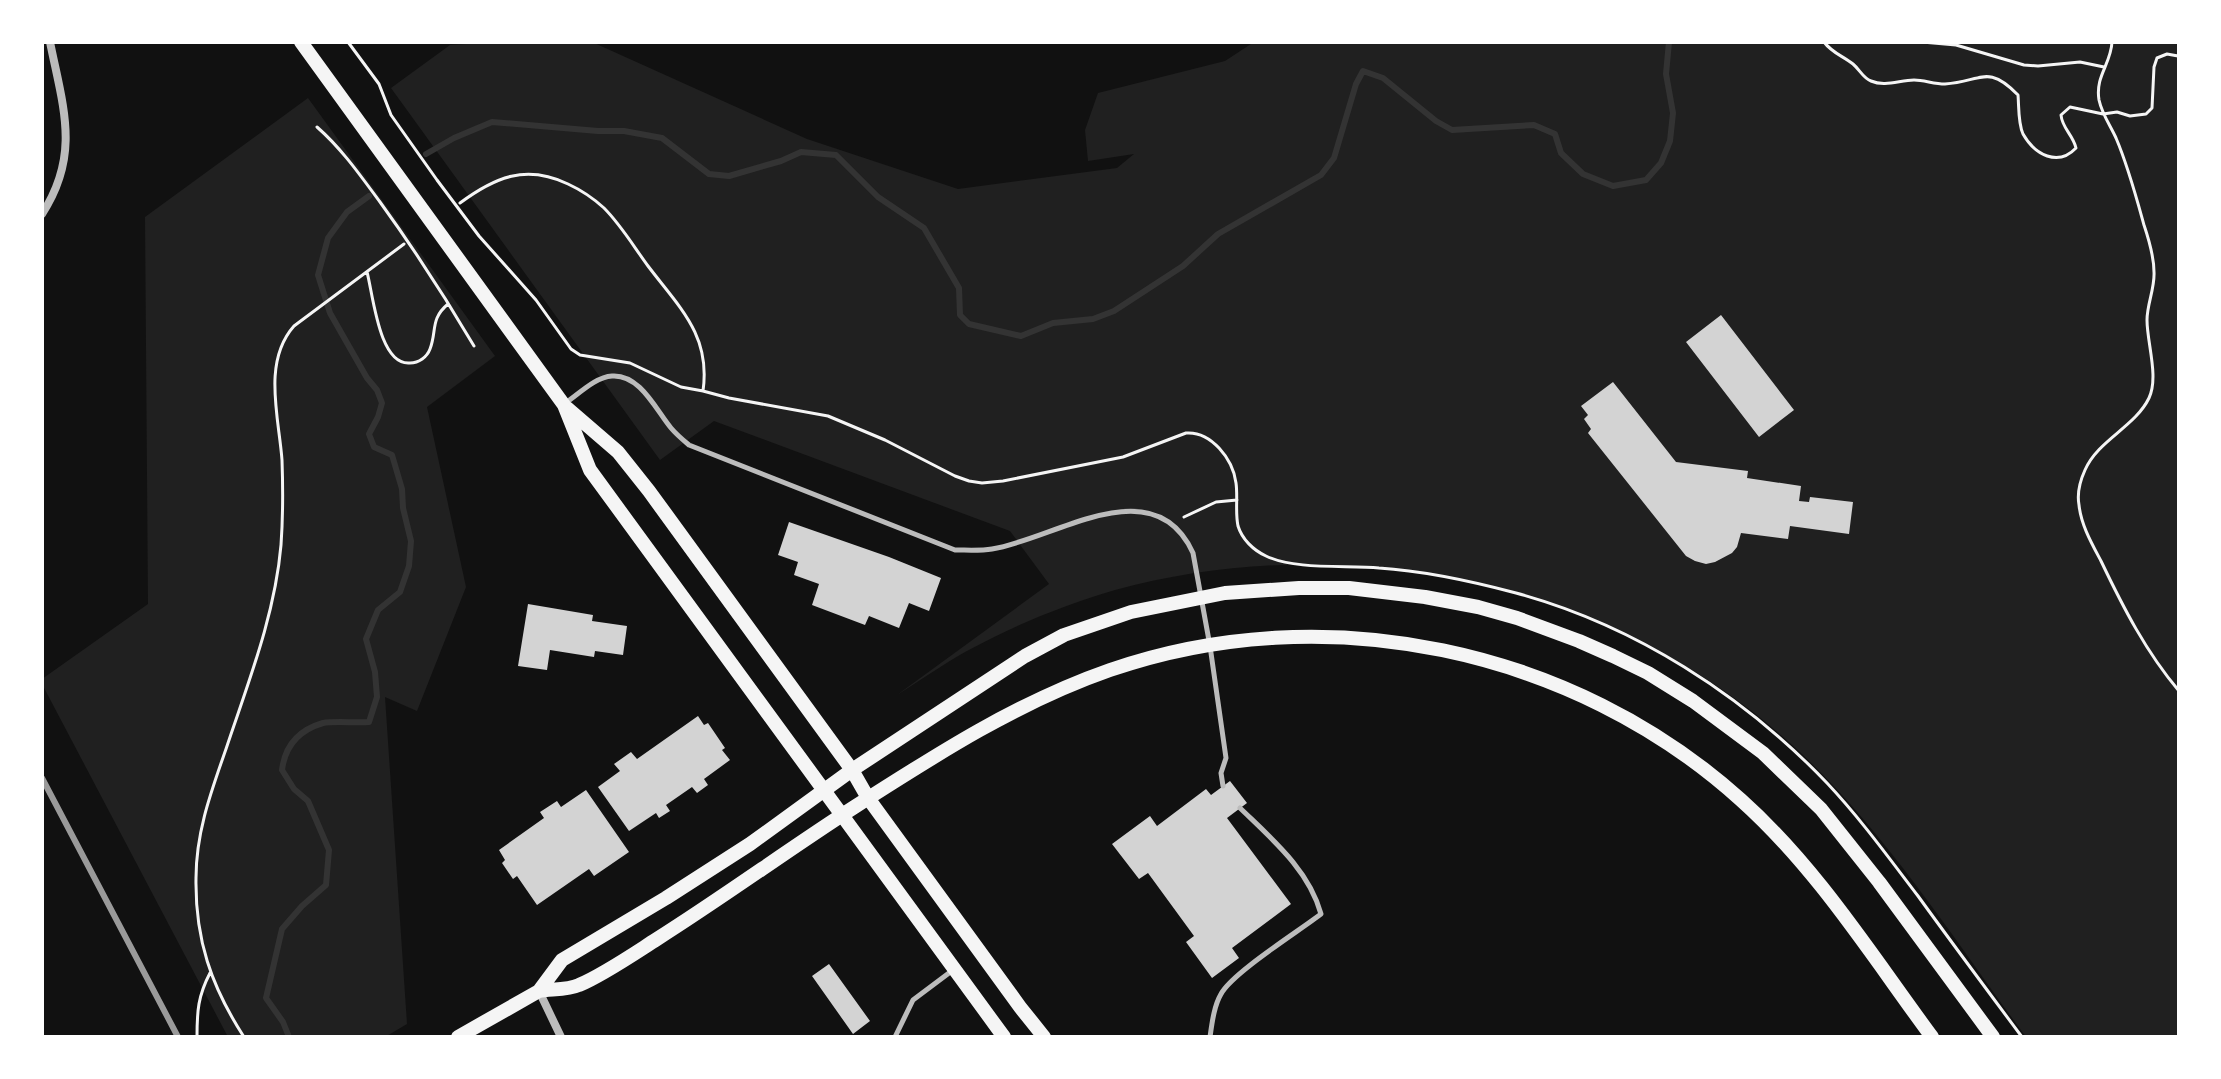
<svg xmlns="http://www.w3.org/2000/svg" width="2221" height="1079" font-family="'Archivo Narrow',sans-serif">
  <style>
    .green { fill: #202020 }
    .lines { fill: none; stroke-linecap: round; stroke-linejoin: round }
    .stream { stroke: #333; stroke-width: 6 }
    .building { fill: #d3d3d3 }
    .path { stroke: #f5f5f5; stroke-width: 3 }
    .service { stroke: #bcbcbc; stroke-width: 5 }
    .minor { stroke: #bcbcbc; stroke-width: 8 }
    .secondary { stroke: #f5f5f5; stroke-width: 14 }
    .rail { stroke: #9a9a9a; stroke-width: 6 }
  </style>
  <rect width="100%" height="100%" fill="#111"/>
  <path class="green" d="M498,42H592L807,139L958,189L1117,168L1134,154L1088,161L1085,130L1098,93L1225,61L1254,42H2179V1037H2026C1953,938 1882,826 1790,743C1609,581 1348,527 1115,590C1064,605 1012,626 965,652C942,665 919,681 897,695L1049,584L1010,531L714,421L660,460L391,88L450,45Z
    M308,98L495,356L427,407L466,587L417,711L385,697L407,1024L385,1037H228L42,684V679L148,604L145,217Z"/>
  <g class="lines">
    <path class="stream" d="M426,154L454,138L492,122L598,131H624L662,138L709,174L729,176L781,161L801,152L836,155L878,197L924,228L959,288L960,315L969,324L1021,336L1053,323L1093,319L1114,311L1183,266L1218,234L1321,175L1334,158L1356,84L1363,71L1383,78L1436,121L1452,130L1534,125L1555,134L1561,153L1583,174L1613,186L1646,180L1661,163L1670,141L1673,113L1666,74L1669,42
      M289,1037L283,1022L266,998L282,929L302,906L326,885L329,850L308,801L294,789L282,770C285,746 299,730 323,723C333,721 357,723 369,722L377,697L375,672L366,639L378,610L400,592L409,566L411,541L403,508L402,489L392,455L374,447L369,434L378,417L382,403L377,390L367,378L330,313L318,275L328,238L347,212L369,196"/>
  </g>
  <path class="building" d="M1721,315L1794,410L1759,437L1686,342Z
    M1613,382L1676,462L1748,471L1747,478L1801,486L1799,501L1809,502L1810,497L1853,502L1849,534L1790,526L1788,539L1741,533L1737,547L1732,553L1715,562L1706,564L1695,561L1686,556L1588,433L1591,429L1584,419L1588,415L1581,406Z
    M789,522L889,557L941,578L929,611L909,603L899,628L869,616L865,625L812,605L819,584L794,575L798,562L778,555Z
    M528,604L593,615L592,621L627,626L623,655L595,651L594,657L550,650L547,670L518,666Z
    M698,716L704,725L708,723L725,748L722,750L730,760L704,779L708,785L697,793L692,787L666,805L670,811L659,818L656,813L629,831L598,787L620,771L614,764L631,752L637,759Z
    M1230,781L1247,803L1227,818L1291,904L1232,948L1239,958L1212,978L1186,942L1194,936L1148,873L1139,879L1112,844L1150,816L1157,826L1206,789L1211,795Z
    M586,790L629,852L594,876L589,869L537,905L517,876L513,879L502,863L505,860L499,850L544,818L540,812L557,801L561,807Z
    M829,964L870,1021L853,1034L812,976Z"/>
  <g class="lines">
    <path class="path" d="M348,42L379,84L391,115L437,180L479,236L536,300L571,349L580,355L630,363L681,387L703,391L729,398L828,416L885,440L955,476L969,481L982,483L1003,481L1123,457L1186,433C1211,431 1233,459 1236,483C1238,497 1235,512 1238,526C1242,539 1253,550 1266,556C1295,570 1346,565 1379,568C1426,571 1471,581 1516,593C1634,625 1743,695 1827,783C1860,818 1889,858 1918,896C1952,943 1987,990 2022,1037
      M1824,42C1832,53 1843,56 1853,64C1860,70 1863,78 1871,81C1885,87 1900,80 1914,80C1924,80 1934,84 1945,84C1981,82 1987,63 2018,95C2019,107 2018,123 2023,134C2035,155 2058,167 2076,148C2073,135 2062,128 2061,115L2070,107L2103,114L2117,112L2130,116L2146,114L2152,108L2154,67L2157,58L2167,54L2178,56L2179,52
      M1922,42L1956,45L2024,65L2038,66L2080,62L2104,67
      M2112,42C2111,64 2095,76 2099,100C2102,114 2110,125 2116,138C2128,166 2136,196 2144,225C2149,240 2154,256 2154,272C2155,288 2147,304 2147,320C2147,343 2159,377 2149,398C2135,427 2098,440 2085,470C2080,481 2077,494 2079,505C2081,525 2092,544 2101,561C2123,607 2146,652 2179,691
      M317,127C342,149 360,175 380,202C414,249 444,295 474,346
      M460,203C495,177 526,164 568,184C581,190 593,198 604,208C621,225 634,247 648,266C679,307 711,335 703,391
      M367,272C373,294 379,366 410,363C419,363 427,357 430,349C437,331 430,319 448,304
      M1184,517L1216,502L1237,500
      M197,1037C197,1011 198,996 210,973
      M244,1037C211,986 195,939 196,878C196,832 211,792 226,749C248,683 275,615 281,545C283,517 283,488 282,460C279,418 262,362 294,326L404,244"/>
    <path class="service" d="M564,404C578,395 595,377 612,376C640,374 656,410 671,428C676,434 683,440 689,445L955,550C967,550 980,551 992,549C1055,539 1154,467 1193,553L1210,646L1226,758L1221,773L1223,786
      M895,1037L913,1000L953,970
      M1210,1037C1212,1023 1214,1006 1221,994C1232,973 1299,931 1321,914C1309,870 1272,839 1240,808"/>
    <path class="minor" d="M42,214C81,154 63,107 50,42
      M539,991L561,1037"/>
    <path class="secondary" d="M301,42L564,405L590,470L1004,1037
      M567,408L618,452L649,491L852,770L868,798L1020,1007L1044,1037
      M539,991C551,989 568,990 579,985C603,975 635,953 657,939C725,896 789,849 856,806C937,754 1018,702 1110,670C1324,596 1573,648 1741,800C1817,868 1872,956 1932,1037
      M458,1037L539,991L562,960L666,898L750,844L852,770L1025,656L1064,635L1131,612L1225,593L1299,588H1349L1425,597L1478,607L1517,618L1579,641L1613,656L1648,673L1693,701L1763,753L1821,809L1879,882L1993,1037"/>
    <path class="rail" d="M42,778L178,1037"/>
  </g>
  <rect width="2221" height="1079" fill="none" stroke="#ffffff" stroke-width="88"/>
</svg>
